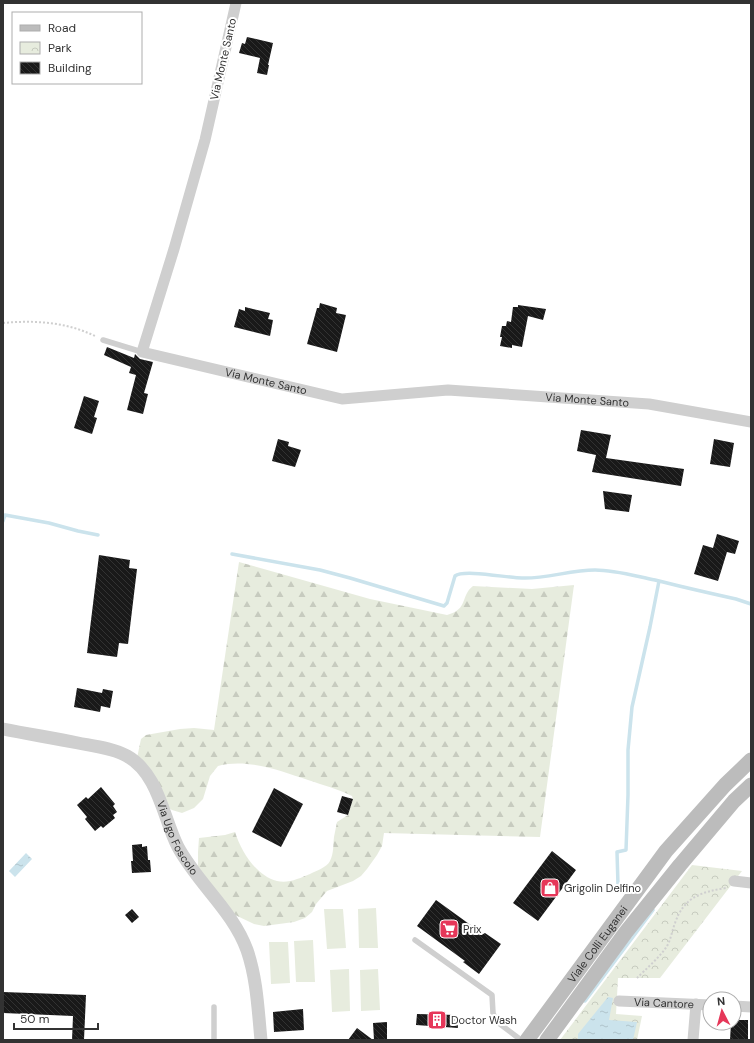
<svg xmlns="http://www.w3.org/2000/svg" width="754" height="1043" font-family="'DM Sans',sans-serif">
  <style>
    .forest { fill: url(#forest-firs) }
    .park { fill: url(#park-crowns) }
    .garden { fill: #e7ecde }
    .water { fill: url(#water-ripples) }
    .lines { fill: none; stroke-linecap: round; stroke-linejoin: round }
    .stream { stroke: #cbe3ec; stroke-width: 3.5 }
    .building { fill: url(#building-back-hatch) }
    .path { stroke: #cfcfcf; stroke-width: 2; stroke-dasharray: 2 2; stroke-linecap: butt }
    .service { stroke: #cfcfcf; stroke-width: 5.5 }
    .minor { stroke: #cfcfcf; stroke-width: 11 }
    .tertiary { stroke: #cfcfcf; stroke-width: 13 }
    .secondary { stroke: #bcbcbc; stroke-width: 15 }
    .labels { text-anchor: middle; stroke-width: 4; stroke-linejoin: round; paint-order: stroke }
    .street-label { font-size: 11px; fill: #323232; stroke: #fff }
    .poi-label { font-size: 11px; fill: #323232; stroke: #fff; text-anchor: start }
  </style>
  <defs>
    <pattern id="forest-firs" width="22" height="20" patternUnits="userSpaceOnUse"><rect width="22" height="20" fill="#e7ecde"/><path d="M5 1l3.5 6h-7zM16 11l3.5 6h-7z" fill="#c7cbbf"/></pattern>
    <pattern id="park-crowns" width="20" height="18" patternUnits="userSpaceOnUse"><rect width="20" height="18" fill="#e7ecde"/><path d="M2 6a3 3 0 1 1 6 0M12 15a3 3 0 1 1 6 0" fill="none" stroke="#c7cbbf"/></pattern>
    <pattern id="water-ripples" width="26" height="14" patternUnits="userSpaceOnUse"><rect width="26" height="14" fill="#cbe3ec"/><path d="M2 4q2-2 4 0t4 0M15 11q2-2 4 0t4 0" fill="none" stroke="#afc3cb"/></pattern>
    <pattern id="building-back-hatch" width="6" height="6" patternUnits="userSpaceOnUse"><rect width="6" height="6" fill="#191919"/><path d="M-1 5l2 2M0 0l6 6M5-1l2 2" fill="none" stroke="#323232"/></pattern>
  </defs>
  <rect width="100%" height="100%" fill="#fff"/>
  <path class="forest" d="M239,562L370,599L447,615C469,609 460,596 473,586L532,589L574,585L540,837L384,833L382,846L377,855L367,869L361,876L353,881L327,891L316,904L312,912L305,918L294,922L264,926L254,924L233,914L198,870V852L199,838L225,835L235,832C241,851 256,876 277,881C288,884 300,878 310,874C316,871 327,867 330,861C334,853 333,845 334,837C335,832 336,827 337,822L348,815L353,799L352,796C338,789 323,785 308,780C280,771 248,758 218,766L210,776L203,799L194,808L182,813L172,810L164,805L137,758L141,739L146,735L180,729L194,728L214,730Z"/>
  <path class="park" d="M692,865L742,871L660,978H618L616,1014L642,1016L637,1040H560Z"/>
  <path class="garden" d="M376,908L378,948H359L358,909Z
    M324,909H343L346,948L327,949Z
    M313,940L315,982H296L294,941Z
    M269,942H288L290,983L271,984Z
    M349,969L350,1011L332,1012L330,970Z
    M378,969L380,1010L361,1011L360,970Z"/>
  <path class="water" d="M26,853L32,859L15,877L9,871Z
    M608,997L613,998L609,1020L637,1022L633,1040H578V1034Z"/>
  <g class="lines">
    <path class="stream" d="M3,521L5,515L49,523L78,531L98,535
      M232,554L320,570L350,578L444,606L447,603L455,576C464,569 508,578 522,578C546,579 570,570 595,570C615,570 635,576 655,580C682,587 709,593 736,599L751,604
      M618,885L617,852L626,850L628,795V750L632,707L650,627L659,581
      M585,1001L653,910"/>
  </g>
  <path class="building" d="M247,37L273,43L268,65H269L267,75L257,73L260,58L239,53L242,43L245,44Z
    M320,303L337,308L336,313L346,315L337,352L307,344L317,308H319Z
    M518,305L546,309L543,320L528,316L522,347L512,345V348L500,346L502,337H500L502,326H506L507,321L511,322L513,307H518Z
    M245,307L270,313L268,319L273,320L270,336L234,327L239,309L245,311Z
    M107,347L134,358L135,354L140,359L153,362L144,393L148,394L143,414L127,410L136,375L129,373L131,367L104,355Z
    M84,396L99,401L94,417L97,418L92,434L74,428Z
    M581,430L611,435L606,458L684,469L681,486L592,472L596,455L577,451Z
    M278,439L289,442L288,446L301,450L295,467L272,461Z
    M714,439L734,443L730,467L710,464Z
    M603,491L632,495L629,512L605,509Z
    M717,534L739,541L735,554L727,552L718,581L694,574L703,545L713,548Z
    M99,555L130,560L129,568L137,569L128,644L119,643L117,657L87,653Z
    M77,688L102,693L103,689L113,691L110,708L101,706L100,712L74,707Z
    M101,787L115,804L113,806L117,812L113,815L115,818L103,828L101,826L95,831L85,819L87,817L77,805L86,797L88,799Z
    M274,788L303,804L281,847L252,832Z
    M342,796L353,799L348,815L337,812Z
    M142,844V847L147,846L148,860H150L151,872L132,873L131,861H133L132,845Z
    M552,851L576,870L538,921L513,903Z
    M436,900L483,934L485,933L501,944L479,974L463,962L465,961L417,926Z
    M132,909L139,917L132,923L125,915Z
    M3,992L86,995L84,1040H72L73,1016L3,1013Z
    M303,1009L304,1030L274,1032L273,1012Z
    M417,1014L457,1015L458,1028L416,1025Z
    M734,1020H748V1040H730L731,1023H734Z
    M387,1022V1040H374L373,1023Z
    M357,1028L373,1040H348Z"/>
  <g class="lines">
    <path class="path" d="M3,323C35,320 66,322 95,336
      M637,978C645,970 661,956 667,946C671,939 672,931 675,923C684,897 701,892 726,888"/>
    <path class="service" d="M103,340L142,352
      M415,940L492,995L493,1013L496,1021L521,1040
      M214,1007V1040"/>
    <g class="minor">
      <path id="s1" d="M236,3L205,140L174,249L142,352L342,399L448,390L649,404L751,422"/>
      <path d="M734,881L751,883"/>
      <path id="s2" d="M619,1001L710,1005"/>
      <path d="M734,1006L751,1007"/>
      <path d="M693,1040L696,1004"/>
    </g>
    <path class="tertiary" id="s3" d="M3,729C28,734 53,738 78,743C94,746 113,748 127,756C159,774 163,818 178,847C198,884 233,911 247,950C257,979 258,1010 261,1040"/>
    <g class="secondary">
      <path id="s4" d="M527,1040L666,851L725,785L751,760"/>
      <path d="M547,1040L626,932L680,865L734,801L751,785"/>
    </g>
  </g>
  <defs>
    <g id="shop-square" transform="scale(1)"><rect x="-9" y="-9" width="18" height="18" rx="4" fill="#e63759" stroke="#fff"/><path d="M-5-2.5h2.3a2.7 3.5 0 0 1 5.4 0H5L5.5 6h-11ZM-1.5-2.5h3a1.5 2.3 0 0 0-3 0Z" fill="#fff"/></g>
    <g id="supermarket-square" transform="scale(1)"><rect x="-9" y="-9" width="18" height="18" rx="4" fill="#e63759" stroke="#fff"/><path d="M-6-5.5h2.5l.6 2H6L4.5 2H-2.5L-4.4-4H-6ZM-1.5 3.2a1.3 1.3 0 1 0 .1 0ZM3 3.2a1.3 1.3 0 1 0 .1 0Z" fill="#fff"/></g>
    <g id="building-square" transform="scale(1)"><rect x="-9" y="-9" width="18" height="18" rx="4" fill="#e63759" stroke="#fff"/><path d="M-4-6H4V6H1V3H-1V6H-4ZM-2.5-4.3h1.7v1.8h-1.7ZM.8-4.3h1.7v1.8H.8ZM-2.5-1h1.7V.8h-1.7ZM.8-1h1.7V.8H.8Z" fill="#fff"/></g>
  </defs>
  <g fill-rule="evenodd">
    <use href="#shop-square" x="550" y="888"/>
    <use href="#supermarket-square" x="449" y="929"/>
    <use href="#building-square" x="437" y="1020"/>
  </g>
  <g class="labels">
    <g class="street-label">
      <text transform="translate(223 59) rotate(-77)" y="4">Via Monte Santo</text>
      <text dy="4" stroke="none"><textPath href="#s1" startOffset="489">Via Monte Santo</textPath></text>
      <text dy="4" stroke="none"><textPath href="#s1" startOffset="813">Via Monte Santo</textPath></text>
      <text dy="4" stroke="none"><textPath href="#s3" startOffset="225">Via Ugo Foscolo</textPath></text>
      <text dy="4" stroke="none"><textPath href="#s4" startOffset="119">Viale Colli Euganei</textPath></text>
      <text dy="4" stroke="none"><textPath href="#s2" startOffset="45">Via Cantore</textPath></text>
    </g>
    <g class="poi-label">
      <text x="564" y="892">Grigolin Delfino</text>
      <text x="463" y="933">Prix</text>
      <text x="451" y="1024">Doctor Wash</text>
    </g>
  </g>
  <rect width="754" height="1043" fill="none" stroke="#323232" stroke-width="8"/>
  <rect x="12" y="12" width="130" height="72" fill="#ffffff" stroke="#adadad"/>
  <rect x="20" y="25" width="20" height="6" fill="#bcbcbc" stroke="#adadad"/>
  <text x="48" y="32" font-size="12" fill="#323232">Road</text>
  <rect x="20" y="42" width="20" height="12" fill="url(#park-crowns)" stroke="#adadad"/>
  <text x="48" y="52" font-size="12" fill="#323232">Park</text>
  <rect x="20" y="62" width="20" height="12" fill="url(#building-back-hatch)" stroke="#adadad"/>
  <text x="48" y="72" font-size="12" fill="#323232">Building</text>
  <g transform="translate(722 1011) rotate(354)"><circle r="19" fill="#ffffff" stroke="#adadad"/>
  <path d="M0-3L7 15L0 10L-7 15Z" fill="#e63759"/>
  <text y="-6" font-size="11" font-weight="bold" text-anchor="middle" fill="#323232">N</text>
  </g>
  <path d="M14 1023v6h84v-6" fill="none" stroke="#323232" stroke-width="2"/>
  <text x="20" y="1023" font-size="12" fill="#323232" stroke="#ffffff" stroke-width="3" paint-order="stroke">50 m</text>
</svg>
